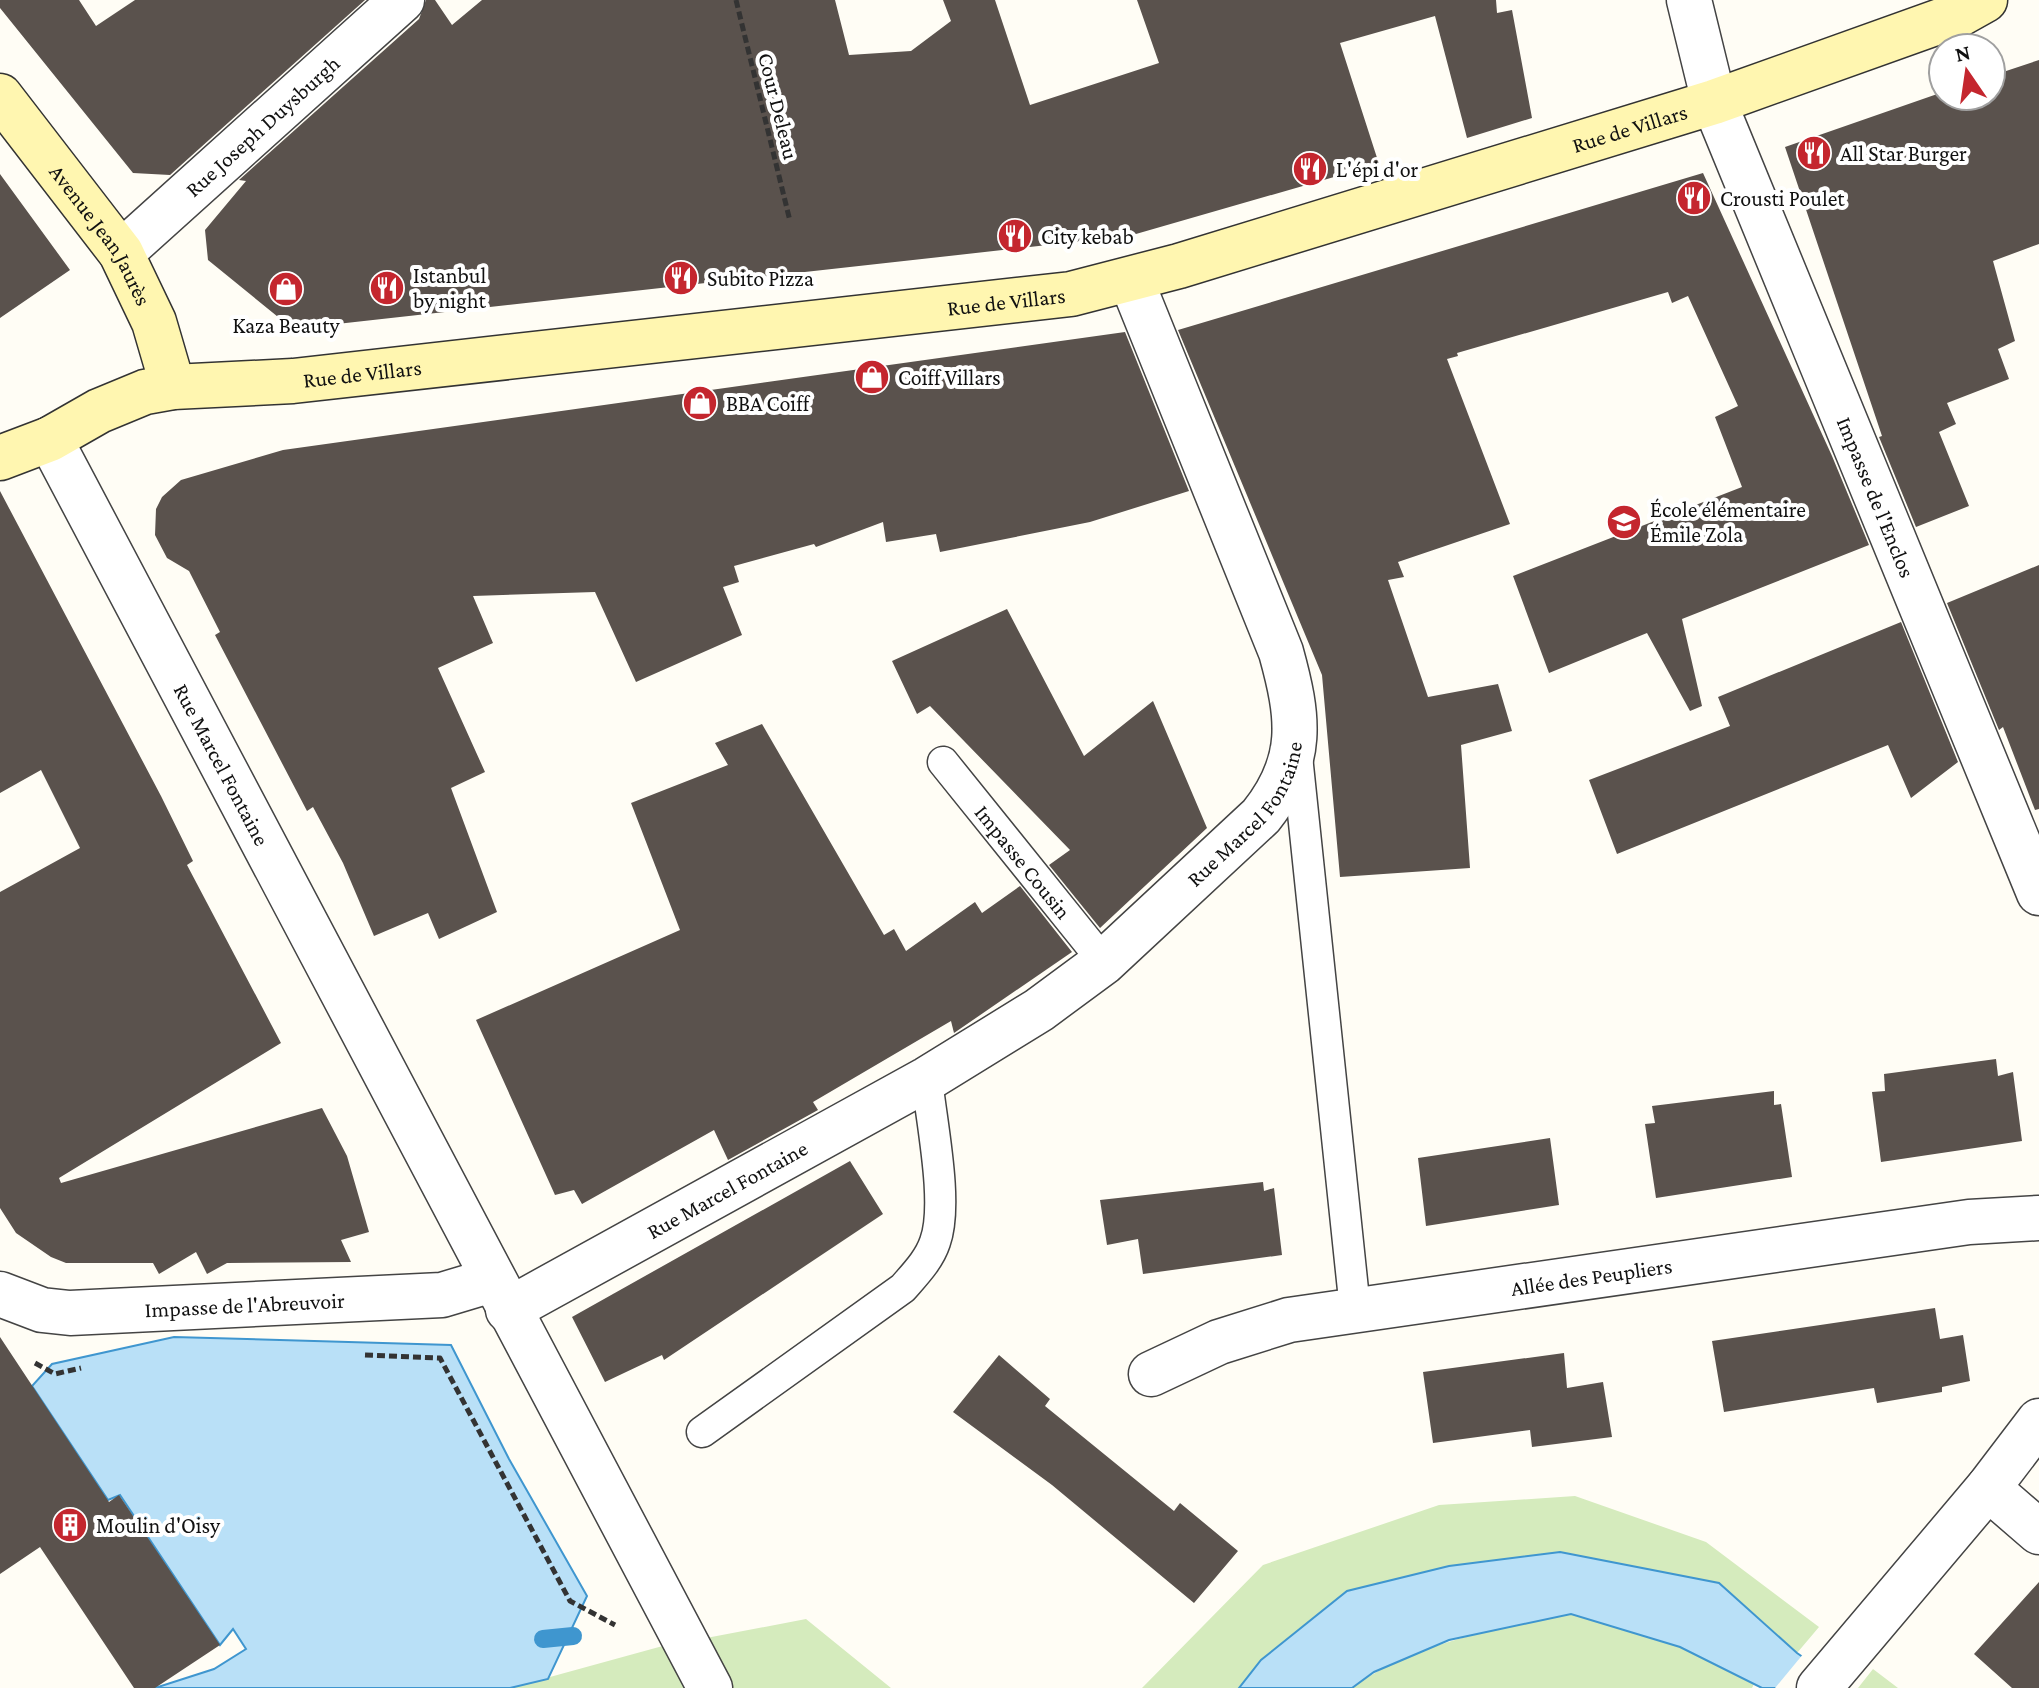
<svg xmlns="http://www.w3.org/2000/svg" width="2039" height="1688" font-family="'Crimson Pro',serif">
  <style>
    .green { fill: #d5ebbd }
    .water { fill: #b9e0f7; stroke: #3f96cf; stroke-width: 2 }
    .pier { fill: #fffdf5 }
    .lines { fill: none; stroke-linecap: round; stroke-linejoin: round }
    .stream { stroke: #3f96cf; stroke-width: 18 }
    .building { fill: #5a524d }
    .lane-casing { stroke: #444; stroke-width: 33 }
    .street-casing { stroke: #444; stroke-width: 47 }
    .secondary-casing { stroke: #333; stroke-width: 47 }
    .path { stroke: #333; stroke-width: 5; stroke-dasharray: 8 4; stroke-linecap: butt }
    .lane { stroke: #fff; stroke-width: 30 }
    .street { stroke: #fff; stroke-width: 44 }
    .secondary { stroke: #fff6b0; stroke-width: 44 }
    .labels { text-anchor: middle; stroke-width: 8; stroke-linejoin: round; paint-order: stroke }
    .street-label { font-size: 22px; fill: #111; stroke: #fff }
    .poi-label { font-size: 22px; fill: #111; stroke: #fff; text-anchor: start }
  </style>
  <rect width="100%" height="100%" fill="#fffdf5"/>
  <path class="green" d="M1575,1496L1706,1542L1819,1627L1797,1653L1719,1583L1261,1660L1239,1688H1142L1263,1565L1439,1505Z
    M1571,1614L1680,1647L1755,1682L1752,1688H1352C1416,1641 1495,1630 1571,1614Z
    M806,1619L891,1688H510L659,1647Z
    M1873,1669L1898,1688H1858Z"/>
  <path class="water" d="M174,1337L451,1345L509,1459L587,1596L548,1679L510,1688H155L214,1669L246,1649L233,1629L220,1645L120,1495L108,1500L32,1386L52,1364Z
    M1560,1552L1719,1583L1797,1653L1847,1688H1762L1680,1647L1571,1614L1449,1640L1374,1672L1352,1688H1239L1261,1660L1347,1591L1449,1566Z"/>
  <path class="pier" d="M1804,1653L1849,1685L1851,1688H1775Z"/>
  <g class="lines">
    <path class="stream" d="M543,1639L573,1636"/>
  </g>
  <path class="building" d="M0,0H79L96,26L135,0H365L170,175L133,173L0,8Z
    M426,0H435L452,25L482,0H835L849,55L911,51L951,21L943,0H995L1030,105L1159,63L1137,0H1496L1497,13L1512,10L1532,118L1467,138L1435,16L1340,43L1379,164L1129,236L301,328L283,321L208,260L205,230L246,181L239,180L419,19Z
    M2039,60V244L1993,261L2015,341L1998,349L2009,379L1947,403L1956,424L1939,432L1969,506L1916,527L1879,437L1882,436L1785,147L1943,92V96H1991V76Z
    M1703,173L1832,456L1869,545L1682,619L1702,706L1690,711L1647,633L1549,673L1513,576L1742,487L1715,417L1738,406L1688,296L1672,303L1668,292L1457,353L1458,356L1447,359L1510,524L1398,562L1404,577L1388,580L1428,697L1498,684L1512,731L1461,745L1470,868L1340,877L1322,675L1178,330Z
    M0,174L70,270L0,318Z
    M1125,332L1189,491L1090,522L940,552L936,534L886,542L883,522L816,547L814,544L734,566L739,582L723,587L742,635L636,682L595,592L473,596L493,643L438,668L485,772L451,788L497,912L439,939L428,913L374,936L343,863L313,807L307,811L215,635L220,632L189,571L167,558L155,535L156,509L162,497L181,480L283,450Z
    M0,491L161,796L193,861L187,865L281,1043L59,1178L61,1183L322,1108L347,1156L369,1232L341,1240L351,1262L227,1263L207,1274L196,1252L159,1274L153,1263H66L51,1257L16,1233L0,1208V892L80,848L41,770L0,793Z
    M2039,565V809L2035,810L2003,727L1999,730L1947,603Z
    M1007,609L1084,756L1153,701L1207,828L1100,928L1049,865L1070,850L930,706L917,714L892,661Z
    M1901,622L1958,762L1911,798L1888,745L1617,854L1589,780L1730,726L1718,697Z
    M762,724L884,935L894,929L906,951L975,902L982,913L1020,886L1072,952L954,1033L951,1021L813,1102L818,1110L728,1160L714,1130L582,1204L574,1190L555,1195L476,1020L680,930L631,803L728,765L715,743Z
    M1996,1059L1998,1076L2013,1072L2022,1141L1881,1162L1872,1092L1885,1091L1884,1074Z
    M1774,1091V1105L1781,1104L1792,1177L1656,1198L1645,1124L1655,1123L1652,1106Z
    M1550,1138L1559,1205L1426,1226L1418,1158Z
    M850,1161L883,1214L664,1360L662,1355L605,1382L572,1317Z
    M1263,1182L1264,1191L1274,1188L1282,1255L1143,1274L1138,1239L1107,1245L1100,1200Z
    M1935,1308L1940,1339L1963,1335L1970,1381L1942,1387V1392L1877,1403L1874,1388L1724,1412L1712,1341Z
    M0,1337L109,1502L119,1495L220,1645L155,1688H134L40,1547L0,1574Z
    M1564,1353L1567,1388L1603,1382L1612,1437L1532,1447L1530,1430L1433,1443L1423,1372Z
    M999,1355L1050,1399L1045,1406L1174,1511L1180,1503L1238,1551L1194,1603L1052,1485L953,1412Z
    M2039,1582V1688H2012L1974,1654Z"/>
  <g class="lines">
    <g class="lane-casing">
      <g id="lane">
        <path d="M1297,756L1355,1309"/>
        <path id="s1" d="M943,762L1104,962"/>
        <path d="M702,1432L903,1288C915,1274 929,1260 935,1242C949,1204 931,1120 927,1079"/>
      </g>
    </g>
    <g class="street-casing">
      <g id="street">
        <path id="s2" d="M1689,0L1714,102L2039,893"/>
        <path id="s3" d="M121,253L402,0"/>
        <path id="s4" d="M50,439L710,1688"/>
        <path id="s5" d="M0,1294L42,1310L70,1313L442,1295L492,1280"/>
        <path id="s6" d="M508,1310L927,1079L1039,1010L1104,962L1261,816C1305,761 1299,717 1281,652L1131,280"/>
        <path id="s7" d="M1151,1374L1219,1342L1289,1320L1969,1222L2039,1218"/>
        <path d="M1988,1488L2039,1532"/>
        <path d="M1819,1688L1988,1488L2039,1421"/>
      </g>
    </g>
    <g class="secondary-casing">
      <g id="secondary">
        <path id="s8" d="M0,96L121,253L154,322L173,387"/>
        <path id="s9" d="M0,458L50,439L99,411L145,392L173,387L293,381L1071,294L1179,266L1714,102L1960,14L1985,0"/>
      </g>
    </g>
    <path class="path" d="M736,0L790,221
      M365,1355L440,1358L570,1601L615,1625
      M35,1363L55,1374L81,1368"/>
    <use href="#lane" class="lane"/>
    <use href="#street" class="street"/>
    <use href="#secondary" class="secondary"/>
  </g>
  <defs>
    <g id="restaurant-disc" transform="scale(1.8)"><circle r="9.5" fill="#c4262e" stroke="#fff"/><path d="M-5-6h1v4h1v-4h1v4h1v-4h1v5L-1.5 .5V6h-2V.5L-5-1ZM5-6V6H3V1.5H1.5Q1.5-4 5-6Z" fill="#fff"/></g>
    <g id="shop-disc" transform="scale(1.8)"><circle r="9.5" fill="#c4262e" stroke="#fff"/><path d="M-5-2.5h2.3a2.7 3.5 0 0 1 5.4 0H5L5.5 6h-11ZM-1.5-2.5h3a1.5 2.3 0 0 0-3 0Z" fill="#fff"/></g>
    <g id="school-disc" transform="scale(1.8)"><circle r="9.5" fill="#c4262e" stroke="#fff"/><path d="M0-5L7-2L0 1L-7-2ZM-4 1L0 2.5L4 1V4Q0 6-4 4Z" fill="#fff"/></g>
    <g id="building-disc" transform="scale(1.8)"><circle r="9.5" fill="#c4262e" stroke="#fff"/><path d="M-4-6H4V6H1V3H-1V6H-4ZM-2.5-4.3h1.7v1.8h-1.7ZM.8-4.3h1.7v1.8H.8ZM-2.5-1h1.7V.8h-1.7ZM.8-1h1.7V.8H.8Z" fill="#fff"/></g>
  </defs>
  <g fill-rule="evenodd">
    <use href="#restaurant-disc" x="1814" y="153"/>
    <use href="#restaurant-disc" x="1310" y="169"/>
    <use href="#restaurant-disc" x="1694" y="198"/>
    <use href="#restaurant-disc" x="1015" y="236"/>
    <use href="#restaurant-disc" x="681" y="278"/>
    <use href="#restaurant-disc" x="387" y="288"/>
    <use href="#shop-disc" x="286" y="289"/>
    <use href="#shop-disc" x="872" y="377"/>
    <use href="#shop-disc" x="700" y="403"/>
    <use href="#school-disc" x="1624" y="522"/>
    <use href="#building-disc" x="70" y="1525"/>
  </g>
  <g class="labels">
    <g class="street-label">
      <text transform="translate(779 106) rotate(76)" y="8">Cour Deleau</text>
      <text dy="8" stroke="none"><textPath href="#s3" startOffset="190">Rue Joseph Duysburgh</textPath></text>
      <text dy="8" stroke="none"><textPath href="#s9" startOffset="1674">Rue de Villars</textPath></text>
      <text dy="8" stroke="none"><textPath href="#s8" startOffset="172">Avenue Jean Jaurès</textPath></text>
      <text dy="8" stroke="none"><textPath href="#s9" startOffset="1026">Rue de Villars</textPath></text>
      <text dy="8" stroke="none"><textPath href="#s9" startOffset="378">Rue de Villars</textPath></text>
      <text dy="8" stroke="none"><textPath href="#s2" startOffset="532">Impasse de l'Enclos</textPath></text>
      <text dy="8" stroke="none"><textPath href="#s4" startOffset="368">Rue Marcel Fontaine</textPath></text>
      <text dy="8" stroke="none"><textPath href="#s6" startOffset="898">Rue Marcel Fontaine</textPath></text>
      <text dy="8" stroke="none"><textPath href="#s1" startOffset="128">Impasse Cousin</textPath></text>
      <text dy="8" stroke="none"><textPath href="#s6" startOffset="250">Rue Marcel Fontaine</textPath></text>
      <text dy="8" stroke="none"><textPath href="#s7" startOffset="454">Allée des Peupliers</textPath></text>
      <text dy="8" stroke="none"><textPath href="#s5" startOffset="248">Impasse de l'Abreuvoir</textPath></text>
    </g>
    <g class="poi-label">
      <text x="1840" y="161">All Star Burger</text>
      <text x="1336" y="177">L'épi d'or</text>
      <text x="1720" y="206">Crousti Poulet</text>
      <text x="1041" y="244">City kebab</text>
      <text x="413" y="283">Istanbul<tspan x="413" dy="25">by night</tspan></text>
      <text x="707" y="286">Subito Pizza</text>
      <text x="286" y="333" text-anchor="middle">Kaza Beauty</text>
      <text x="898" y="385">Coiff Villars</text>
      <text x="726" y="411">BBA Coiff</text>
      <text x="1650" y="517">École élémentaire<tspan x="1650" dy="25">Émile Zola</tspan></text>
      <text x="96" y="1533">Moulin d'Oisy</text>
    </g>
  </g>
  <g transform="translate(1967 72) rotate(347)"><circle r="38" fill="#ffffff" stroke="#a0a0a0" stroke-width="2"/>
  <path d="M0-6L14 30L0 20L-14 30Z" fill="#c4262e"/>
  <text y="-12" font-size="22" font-weight="bold" text-anchor="middle" fill="#111111">N</text>
  </g>
</svg>
